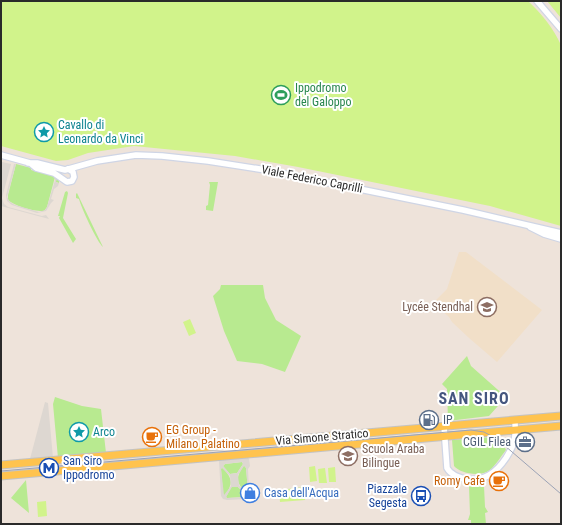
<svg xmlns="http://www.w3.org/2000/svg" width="562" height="525" font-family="'Roboto Condensed',sans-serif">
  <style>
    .education { fill: #f1dfc8 }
    .green { fill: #b8ea90 }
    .pitch { fill: #d1f38b }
    .plaza { fill: #ddd7d1; fill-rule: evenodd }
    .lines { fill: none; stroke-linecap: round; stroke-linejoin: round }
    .tertiary-casing { stroke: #cfd5e5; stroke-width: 8 }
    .primary-casing { stroke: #c3c3c3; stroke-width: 9 }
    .tertiary { stroke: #fff; stroke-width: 5.5 }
    .primary { stroke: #ffc34e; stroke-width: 7 }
    .tram { stroke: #9ca3b6; stroke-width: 1 }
    .labels { text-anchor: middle; stroke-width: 4; stroke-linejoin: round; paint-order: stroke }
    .leisure-label { font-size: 12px; fill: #27864d; stroke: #fff; text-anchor: start }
    .culture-label { font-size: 12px; fill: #0d838f; stroke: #fff; text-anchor: start }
    .street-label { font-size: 12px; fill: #2a2a2a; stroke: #fff }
    .education-label { font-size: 12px; fill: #785e54; stroke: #fff; text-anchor: end }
    .service-label { font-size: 12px; fill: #4e5e75; stroke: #fff; text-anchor: start }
    .food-label { font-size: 12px; fill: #c56008; stroke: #fff; text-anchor: start }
    .transit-label { font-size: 12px; fill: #164399; stroke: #fff; text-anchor: start }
    .shop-label { font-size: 12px; fill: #366cbe; stroke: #fff; text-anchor: start }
    .district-label { font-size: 16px; font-weight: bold; letter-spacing: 1px; fill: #45567f; stroke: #fff }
  </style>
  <rect width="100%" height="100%" fill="#eee3da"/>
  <path class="education" d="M459,252H466L542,310L497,362L469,338L452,322L449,317L433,303L447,289Z"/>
  <path class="green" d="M16,164L31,168V170L42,173V171L54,175L59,178V183L56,182L55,177L47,207L44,211C36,212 14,206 8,200V195Z
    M209,182H218L213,211L206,210V206L208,205L210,185Z
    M67,191L68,193L63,218L76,239L73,243L59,218L60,216H58L65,192Z
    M77,193L103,247C97,242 81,207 79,199L76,198V194Z
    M221,285H263L265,298L276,320L301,336L285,372L262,364L237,361L224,331L213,296L220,289Z
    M467,356L471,366L506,397L489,416L448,421L447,389L442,384Z
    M55,397L82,406L101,409L106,453L58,458L53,404Z
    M494,437L504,446L506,450C501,456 496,465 490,470C481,477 461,474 454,466L452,440Z
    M242,462L243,464L237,473L230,474L223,466L225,464Z
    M244,465L246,468L248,491L247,494C236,482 235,479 244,465Z
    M222,467C233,479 233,483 225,496L223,494L221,469Z
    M26,480L29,513L11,498Z
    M473,483H481L484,486L485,507L488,512L485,513L486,524H471V520H468L470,514L469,486Z
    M231,487H238L246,495V497L227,498L226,497Z"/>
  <path class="pitch" d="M1,1H528C542,14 553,28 561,45V226L490,206L298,167L235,156L134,146L88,153L68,160L56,161L1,146Z
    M547,1H561V18Z
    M190,319L196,333L189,336L183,322Z
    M315,466L317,481L310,482L309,467Z
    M335,467L336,482H329L328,468Z
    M325,468L327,483H319L318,469Z
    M304,487L305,500L280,502L279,490Z
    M46,501L47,516L38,517L37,502Z"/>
  <path class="plaza" d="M2,162L11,164L2,198L4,204L8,207L42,216L46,215L49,219L1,206Z
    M14,164H16L7,197L10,202L15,205L39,212L45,210L47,207L56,177L57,178L56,182L59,183L58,186L54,189L51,199L54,200L51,203L46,211L37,213L12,205L7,201L6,195Z
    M45,402L48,403L53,458L30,459Z
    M247,456L249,459L250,466L248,469L249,489L253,492L252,496L248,499L227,500L223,499L221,496L219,461L221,459ZM242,462L243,464L237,473L230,474L223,466L225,464ZM244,466L246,468L248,491L247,494L239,485L238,475ZM222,468L230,476L231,486L224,495L221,469ZM232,487H238L246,495L245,497L227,498L226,497Z"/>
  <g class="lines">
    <g class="tertiary-casing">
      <path id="tertiary" d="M537,1L561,29
        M1,155L30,163L36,168L54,173L67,182L72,181L74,177L73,172L68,169
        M28,163H37L65,170L97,161L136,155L162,156L208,161L266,170L325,182L463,210L561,233
        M530,227L544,234L561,239
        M444,426L447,468C451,475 458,477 465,479C484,482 496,473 506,458C509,453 513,447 514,441C516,434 515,427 515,420"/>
    </g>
    <g class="primary-casing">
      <path id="primary" d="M1,465L561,416
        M1,476L561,426"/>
    </g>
    <use href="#tertiary" class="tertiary"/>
    <use href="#primary" class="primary"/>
    <path class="tram" d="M1,471L471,430L484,432L497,439L561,494"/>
  </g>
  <defs>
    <g id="stadium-ring" transform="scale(1)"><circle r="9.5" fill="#fff" stroke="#2e9e5b" stroke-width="1.5"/><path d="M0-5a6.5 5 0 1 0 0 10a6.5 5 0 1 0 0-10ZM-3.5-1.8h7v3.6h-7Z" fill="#2e9e5b"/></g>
    <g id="sight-ring" transform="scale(1)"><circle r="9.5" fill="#fff" stroke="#0f9aa8" stroke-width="1.5"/><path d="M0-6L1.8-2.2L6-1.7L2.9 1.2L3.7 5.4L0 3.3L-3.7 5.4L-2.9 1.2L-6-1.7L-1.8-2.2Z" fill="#0f9aa8"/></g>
    <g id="school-ring" transform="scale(1)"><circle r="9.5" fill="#fff" stroke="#8d6e63" stroke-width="1.5"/><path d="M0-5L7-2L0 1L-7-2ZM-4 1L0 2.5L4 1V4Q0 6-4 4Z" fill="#8d6e63"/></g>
    <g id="fuel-ring" transform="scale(1)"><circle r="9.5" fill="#fff" stroke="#5c6f8a" stroke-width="1.5"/><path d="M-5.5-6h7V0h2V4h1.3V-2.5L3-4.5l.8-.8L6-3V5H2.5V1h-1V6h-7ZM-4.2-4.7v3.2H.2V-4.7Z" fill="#5c6f8a"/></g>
    <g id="cafe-ring" transform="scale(1)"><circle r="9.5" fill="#fff" stroke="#e8710a" stroke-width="1.5"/><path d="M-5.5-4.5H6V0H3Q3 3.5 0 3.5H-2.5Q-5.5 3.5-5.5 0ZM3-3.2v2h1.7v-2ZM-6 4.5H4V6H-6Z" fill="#e8710a"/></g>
    <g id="office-ring" transform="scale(1)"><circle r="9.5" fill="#fff" stroke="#5c6f8a" stroke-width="1.5"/><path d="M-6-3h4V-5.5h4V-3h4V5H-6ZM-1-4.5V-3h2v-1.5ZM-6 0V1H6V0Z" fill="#5c6f8a"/></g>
    <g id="metro-ring" transform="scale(1)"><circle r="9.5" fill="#fff" stroke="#1a4fb4" stroke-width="1.5"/><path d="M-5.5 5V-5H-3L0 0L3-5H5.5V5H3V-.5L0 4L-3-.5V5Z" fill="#1a4fb4"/></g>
    <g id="shop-ring" transform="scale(1)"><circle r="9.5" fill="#fff" stroke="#3f7fe0" stroke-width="1.5"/><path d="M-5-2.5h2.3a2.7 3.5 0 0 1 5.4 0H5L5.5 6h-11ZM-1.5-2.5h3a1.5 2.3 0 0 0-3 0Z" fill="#3f7fe0"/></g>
    <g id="bus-ring" transform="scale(1)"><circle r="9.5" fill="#fff" stroke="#1a4fb4" stroke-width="1.5"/><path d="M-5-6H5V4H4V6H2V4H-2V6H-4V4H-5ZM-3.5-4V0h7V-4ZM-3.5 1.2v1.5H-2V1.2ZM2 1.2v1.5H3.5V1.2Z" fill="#1a4fb4"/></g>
  </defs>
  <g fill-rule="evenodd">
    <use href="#stadium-ring" x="281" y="95"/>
    <use href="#sight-ring" x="44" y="132"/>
    <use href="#school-ring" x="487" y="307"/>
    <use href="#fuel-ring" x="429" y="420"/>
    <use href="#sight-ring" x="79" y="432"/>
    <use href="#cafe-ring" x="152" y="437"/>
    <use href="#office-ring" x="525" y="442"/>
    <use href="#school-ring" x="348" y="456"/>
    <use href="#metro-ring" x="49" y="468"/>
    <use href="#cafe-ring" x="499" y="481"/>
    <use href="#shop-ring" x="250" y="493"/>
    <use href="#bus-ring" x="421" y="496"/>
  </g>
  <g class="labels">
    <g class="leisure-label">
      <text x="295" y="92">Ippodromo<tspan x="295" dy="14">del Galoppo</tspan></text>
    </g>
    <g class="culture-label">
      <text x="58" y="129">Cavallo di<tspan x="58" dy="14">Leonardo da Vinci</tspan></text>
      <text x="93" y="436">Arco</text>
    </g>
    <g class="street-label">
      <text transform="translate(312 179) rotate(11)" y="4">Viale Federico Caprilli</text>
      <text transform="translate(322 437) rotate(-5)" y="4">Via Simone Stratico</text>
    </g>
    <g class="education-label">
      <text x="473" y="311">Lycée Stendhal</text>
      <text x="362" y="453" text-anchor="start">Scuola Araba<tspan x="362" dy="14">Bilingue</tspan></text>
    </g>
    <g class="service-label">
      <text x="443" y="424">IP</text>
      <text x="511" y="446" text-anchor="end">CGIL Filea</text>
    </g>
    <g class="food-label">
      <text x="166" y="434">EG Group -<tspan x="166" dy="14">Milano Palatino</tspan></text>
      <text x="485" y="485" text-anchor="end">Romy Cafe</text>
    </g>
    <g class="transit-label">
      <text x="63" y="465">San Siro<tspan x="63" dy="14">Ippodromo</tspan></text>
      <text x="407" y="493" text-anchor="end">Piazzale<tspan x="407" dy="14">Segesta</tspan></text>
    </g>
    <g class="shop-label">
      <text x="264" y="497">Casa dell'Acqua</text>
    </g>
    <g class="district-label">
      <text x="474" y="404">SAN SIRO</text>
    </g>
  </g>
  <rect width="562" height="525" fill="none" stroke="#2a2a2a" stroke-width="4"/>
</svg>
